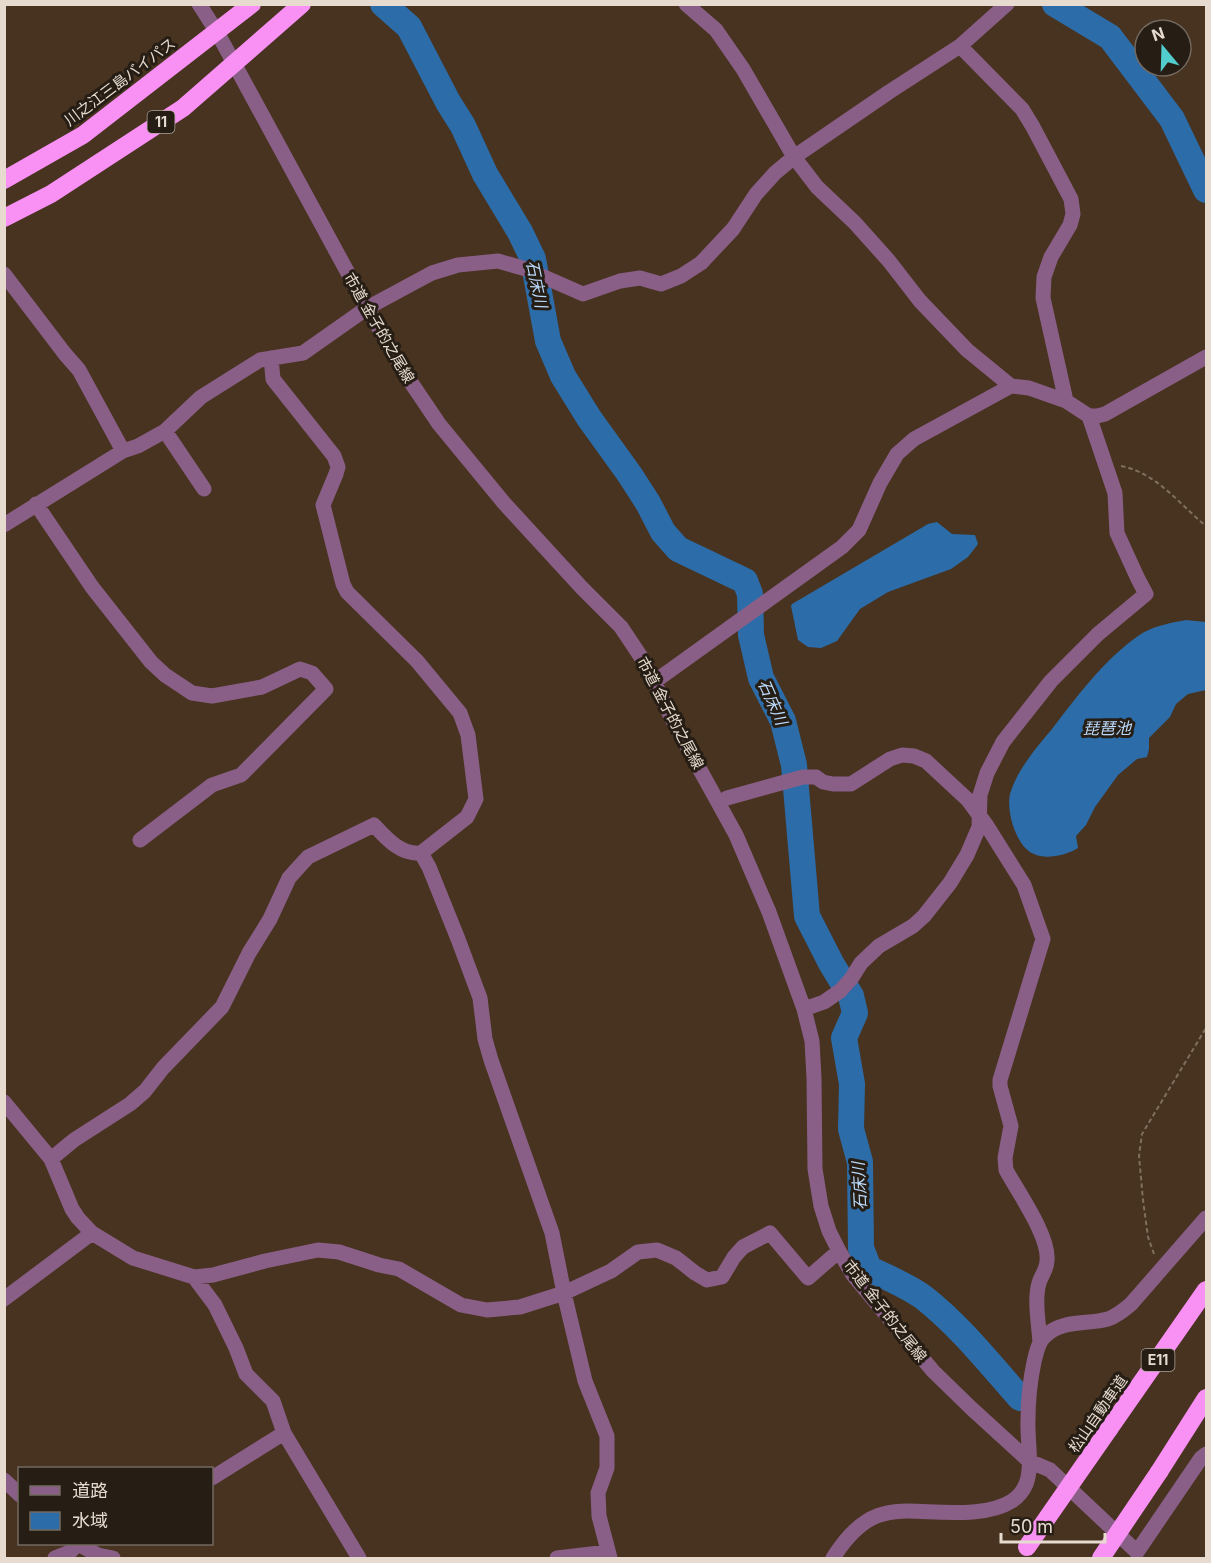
<svg xmlns="http://www.w3.org/2000/svg" width="1211" height="1563" font-family="Inter,'Noto Sans JP',sans-serif">
  <style>
    .water { fill: #2c6ca8 }
    .lines { fill: none; stroke-linecap: round; stroke-linejoin: round }
    .river { stroke: #2c6ca8; stroke-width: 26 }
    .path { stroke: #806f5e; stroke-width: 2; stroke-dasharray: 4.5 3; stroke-linecap: butt }
    .minor { stroke: #8a5f87; stroke-width: 15 }
    .highway { stroke: #f990f4; stroke-width: 18 }
    .highway-bridge { stroke: #f990f4; stroke-width: 18 }
    .labels { text-anchor: middle; stroke-width: 6; stroke-linejoin: round; paint-order: stroke }
    .shield { fill: #261d14; stroke: #ada297; stroke-width: 1.5 }
    .shield-label { font-size: 14px; font-weight: bold; fill: #e7dbcf }
    .street-label { font-size: 15px; fill: #e7dbcf; stroke: #261d14 }
    .water-label { font-size: 16px; font-style: italic; fill: #bbdbfd; stroke: #261d14 }
  </style>
  <rect width="100%" height="100%" fill="#473320"/>
  <path class="water" d="M937,522L952,534L975,535L978,544L968,557L951,569L888,592L860,609L837,641L821,648L808,647L798,640L791,606L792,604L928,524Z
    M1186,620L1206,622V690L1188,694L1176,704L1170,717L1149,738V749L1147,757L1137,759L1118,775L1095,807L1086,825L1076,836L1078,848C1067,855 1046,860 1034,854C1016,847 1006,811 1010,794C1017,770 1036,748 1052,729C1078,695 1103,661 1138,636C1152,626 1170,623 1186,620Z"/>
  <g class="lines">
    <path class="river" d="M383,4L409,27L448,102L463,126L485,174L520,232L533,259L548,341L563,376L589,418L630,475L648,503L663,532L678,549L745,581L750,594L751,635L761,678L783,721L794,765L807,916L831,963L851,996L855,1013L844,1038L852,1084L851,1129L860,1162L861,1248L869,1269C887,1277 906,1285 923,1297C960,1326 989,1363 1020,1398
      M1055,4L1110,37L1172,119L1206,190"/>
    <path class="path" d="M1121,466C1157,473 1179,504 1206,526
      M1154,1254L1148,1237L1143,1200L1139,1156L1142,1134L1206,1028"/>
    <path class="minor" d="M199,4L217,32L367,308L410,381L439,424L504,503L582,588L621,627L645,663L672,719L736,835L769,912L804,1009L812,1041L814,1078L815,1169L821,1206L829,1231L839,1251L853,1275L933,1371L971,1408L1029,1461L1050,1470L1137,1552L1201,1458L1206,1454
      M686,4L716,30L743,69L794,157L817,187L855,223L889,261L920,301L967,350L1011,386
      M960,46L1022,109L1033,127L1071,199L1073,214L1070,225L1051,257L1044,277L1043,298L1066,401
      M4,274L65,354L79,370L123,451
      M165,431L204,489
      M36,504L92,587L151,662L165,675L192,693L212,696L262,687L300,669L312,673L326,689L241,775L212,785L140,840
      M4,525L123,451L138,446L165,431L201,397L260,360L303,353L367,308L432,273L458,265L498,261L526,269L583,294L620,281L640,278L661,284L681,276L701,263L733,229L756,194L775,173L794,157L889,92L960,46L1007,4
      M654,682L842,547L859,530L880,483L897,454L914,439L1011,386L1029,388L1066,401L1089,416H1097L1105,414L1206,357
      M727,798L803,777H816L823,782L833,784H851L890,759L902,755L914,756L926,761L968,800L987,826L1024,885L1043,939L1000,1080V1086L1011,1126L1005,1158L1006,1170C1018,1192 1050,1237 1047,1261C1047,1269 1041,1276 1039,1283C1034,1300 1039,1325 1040,1343
      M421,853L429,867L458,939L480,998L485,1039L491,1060L552,1233L564,1293L585,1381L607,1436V1468L598,1493L599,1516L610,1558
      M804,1009L824,1002L840,991L851,979L861,963L879,946L913,926L924,916L950,883L967,855L979,827L980,795L987,773L1003,742L1051,681L1098,634L1146,594L1138,579L1117,533L1115,493L1089,416
      M4,1102L51,1159L72,1209L78,1218L92,1233L133,1258L194,1277L213,1275L265,1261L318,1250L339,1252L379,1265L399,1269L461,1305L487,1310L520,1307L564,1293L611,1271L638,1252L657,1250L676,1258L695,1273L707,1280L722,1277L734,1257L743,1247L770,1233L808,1278L839,1251
      M51,1159L74,1140L130,1104L145,1091L163,1068L222,1007L249,953L270,919L289,878L297,869L308,857L374,825C387,839 401,855 421,853L467,817L476,799L468,735L460,713L417,661L347,592L343,584L323,505L336,474L338,467L334,456L273,379L271,358
      M194,1277L215,1305L236,1348L246,1374L273,1401L284,1433L359,1558
      M4,1299L92,1233
      M212,1478L284,1433
      M4,1480L20,1495
      M78,1544L98,1555L113,1558
      M55,1558L70,1552L78,1544
      M557,1558L608,1552
      M833,1558C875,1491 908,1517 973,1512C986,1511 1001,1508 1012,1501C1018,1497 1023,1491 1026,1484C1033,1466 1027,1439 1028,1420C1028,1401 1030,1381 1034,1362C1036,1354 1038,1343 1044,1337C1061,1319 1087,1325 1108,1319C1117,1316 1124,1310 1131,1304L1206,1218"/>
    <path class="highway" d="M4,180L83,135L252,4
      M4,218L51,194L183,108L302,4
      M1109,1429L1206,1290
      M1159,1472L1206,1398"/>
    <path class="highway-bridge" d="M1027,1547L1109,1429
      M1101,1558L1159,1472"/>
  </g>
  <g class="labels">
    <g class="shield">
      <rect x="147.5" y="111" width="27" height="22" rx="4.5"/>
      <rect x="1141.5" y="1349" width="33" height="22" rx="4.5"/>
    </g>
    <g class="shield-label">
      <text x="161" y="127">11</text>
      <text x="1158" y="1365">E11</text>
    </g>
    <g class="street-label">
      <text transform="translate(120 82) rotate(-37)" y="5">川之江三島バイパス</text>
      <text transform="translate(379 328) rotate(60)" y="5">市道 金子的之尾線</text>
      <text transform="translate(670 713) rotate(62)" y="5">市道 金子的之尾線</text>
      <text transform="translate(885 1311) rotate(52)" y="5">市道 金子的之尾線</text>
      <text transform="translate(1098 1414) rotate(-55)" y="5">松山自動車道</text>
    </g>
    <g class="water-label">
      <text transform="translate(537 284) rotate(78)" y="6">石床川</text>
      <text transform="translate(773 702) rotate(66)" y="6">石床川</text>
      <text x="1107" y="734">琵琶池</text>
      <text transform="translate(859 1186) rotate(-93)" y="6">石床川</text>
    </g>
  </g>
  <rect width="1211" height="1563" fill="none" stroke="#e7dbcf" stroke-width="12"/>
  <rect x="18" y="1467" width="195" height="78" fill="#261d14" stroke="#73695f" stroke-width="1.5"/>
  <rect x="30" y="1486" width="30" height="9" fill="#8a5f87" stroke="#73695f" stroke-width="1.5"/>
  <text x="72" y="1497" font-size="18" fill="#e7dbcf">道路</text>
  <rect x="30" y="1512" width="30" height="18" fill="#2c6ca8" stroke="#73695f" stroke-width="1.5"/>
  <text x="72" y="1527" font-size="18" fill="#e7dbcf">水域</text>
  <g transform="translate(1163 48) rotate(341)"><circle r="28" fill="#261d14" stroke="#73695f" stroke-width="1.5"/>
  <path d="M0-4.5L10 22L0 15L-10 22Z" fill="#52cdce"/>
  <text y="-9" font-size="16" font-weight="bold" text-anchor="middle" fill="#e7dbcf">N</text>
  </g>
  <path d="M1001 1533v9h104v-9" fill="none" stroke="#e7dbcf" stroke-width="3"/>
  <text x="1010" y="1533" font-size="18" fill="#e7dbcf" stroke="#261d14" stroke-width="4.5" paint-order="stroke">50 m</text>
</svg>
